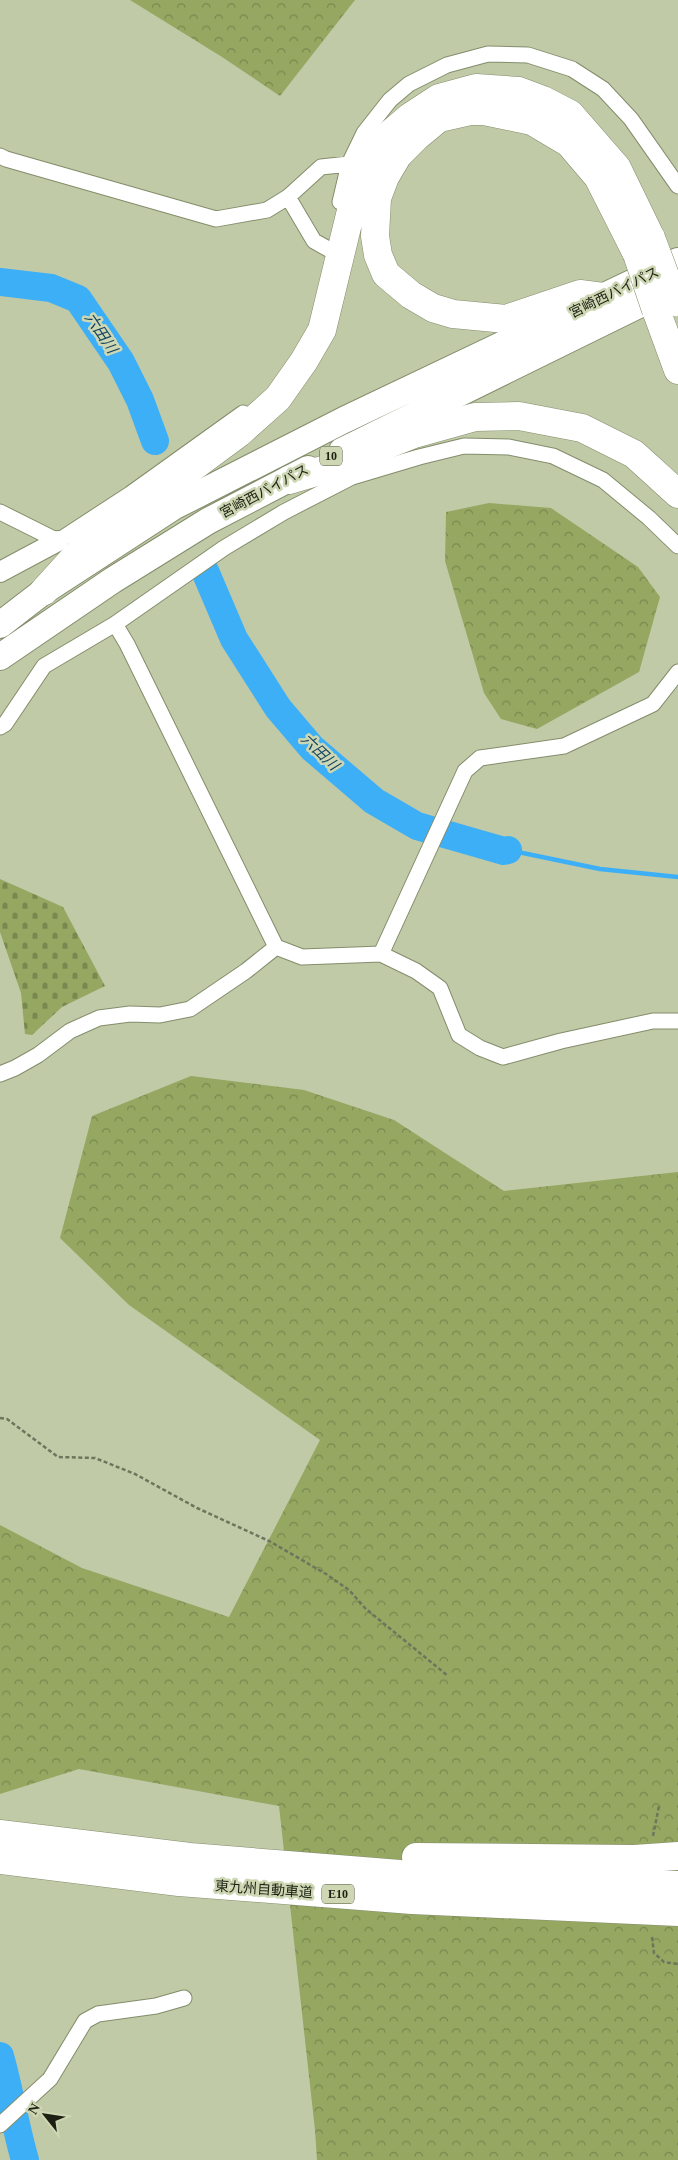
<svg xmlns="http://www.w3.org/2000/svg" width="678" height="2160" font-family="'Times New Roman','Noto Sans JP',serif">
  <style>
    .forest { fill: url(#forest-crowns) }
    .cemetery { fill: url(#cemetery-stones) }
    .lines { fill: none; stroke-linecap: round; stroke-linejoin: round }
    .stream { stroke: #3daff6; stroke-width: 4.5 }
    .river { stroke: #3daff6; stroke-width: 28 }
    .minor-casing { stroke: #838d6b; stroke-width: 17 }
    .tertiary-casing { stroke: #838d6b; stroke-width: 22 }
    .trunk-casing { stroke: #838d6b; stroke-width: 28 }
    .motorway-casing { stroke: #838d6b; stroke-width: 29 }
    .path { stroke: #6e755d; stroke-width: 2.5; stroke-dasharray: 4 2.5; stroke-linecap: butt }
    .minor { stroke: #fff; stroke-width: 15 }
    .tertiary { stroke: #fff; stroke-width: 20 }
    .trunk { stroke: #fff; stroke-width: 26 }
    .motorway { stroke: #fff; stroke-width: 28 }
    .motorway-bridge-casing { stroke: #838d6b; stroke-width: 29; stroke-linecap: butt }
    .motorway-bridge { stroke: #fff; stroke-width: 28 }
    .labels { text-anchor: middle; stroke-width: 5; stroke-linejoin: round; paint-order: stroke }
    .shield { fill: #cdd7b3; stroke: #525743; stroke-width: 1 }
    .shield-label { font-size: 12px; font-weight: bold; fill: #1d2013 }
    .street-label { font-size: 14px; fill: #1d2013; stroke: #cdd7b3 }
    .water-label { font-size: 15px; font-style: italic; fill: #15425f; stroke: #cdd7b3 }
  </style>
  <defs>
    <pattern id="forest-crowns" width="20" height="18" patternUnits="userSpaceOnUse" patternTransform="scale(1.25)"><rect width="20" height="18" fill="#95a761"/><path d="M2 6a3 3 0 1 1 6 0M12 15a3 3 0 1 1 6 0" fill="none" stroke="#79884f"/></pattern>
    <pattern id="cemetery-stones" width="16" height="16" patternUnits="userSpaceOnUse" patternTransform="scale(1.25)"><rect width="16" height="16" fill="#95a761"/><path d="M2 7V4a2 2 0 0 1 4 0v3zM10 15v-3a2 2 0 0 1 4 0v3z" fill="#79884f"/></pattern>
  </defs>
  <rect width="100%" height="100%" fill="#c0caa7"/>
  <path class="forest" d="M130,0H355L280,96L222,57Z
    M489,503L551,508L638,567L660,597L639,672L537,729L501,719L484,693L445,561L446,512Z
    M191,1076L304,1090L394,1120L504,1191L678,1172V2160H317L315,2130L279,1806L79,1769L0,1794V1525L82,1568L229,1617L320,1440L129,1305L60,1238L92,1116Z"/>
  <path class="cemetery" d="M0,879L63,907L105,986L62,1007L32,1035L25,1034L21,993L0,932Z"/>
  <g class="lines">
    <path class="stream" d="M508,850L600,869L678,877"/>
    <path class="river" d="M0,282L51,288L78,299L121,362L140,400L155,441
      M205,571L234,639L278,708L312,748L374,801L417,826L504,851L508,850
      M0,2056C10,2091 15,2126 25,2160"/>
    <g class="minor-casing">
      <path id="minor" d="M0,156L6,159L216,219L267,210L288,197L321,167L349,164
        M288,197L314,241L330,250
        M340,202L349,164L364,133L390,100L409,84L447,65L488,54L528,55L572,69L603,89L631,119L678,186
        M0,512L58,541L130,494L243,413
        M115,624L127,644L276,947L302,957L381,954L416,971L440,988L459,1035L480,1048L503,1057L561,1041L653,1021H678
        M0,727L5,724L44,666L115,624L224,548L284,512L352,477L419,457L464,446L509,447L553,456L603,480L649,518L678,546
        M381,954L465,771L480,758L564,746L653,704L678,672
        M0,1074L15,1068L38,1055L70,1031L99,1018L130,1014L160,1015L190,1009L246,971L276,947
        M0,2125L50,2079L85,2021L98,2014L156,2006L184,1998"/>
    </g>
    <g class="tertiary-casing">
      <path id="tertiary" d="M0,572L58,541"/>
    </g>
    <g class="trunk-casing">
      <path id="trunk" d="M342,451L671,289
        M0,625L44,591L173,507L344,420L678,261
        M0,657L113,580L208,521L308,469"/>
    </g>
    <g class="motorway-casing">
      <path id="motorway" d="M603,297L580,294L506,319L453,314L433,308L411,295L386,274L378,255L375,236L377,198L385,177L398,155L416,137L439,118L470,111H484L532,121L569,143L598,177L637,254
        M656,310L678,370
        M289,480L323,470L414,434L475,417L519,416L582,428L634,454L678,494
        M44,591L82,549L239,433L278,398L304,361L322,330L356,190L372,157L389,135L410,117L439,98L476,88L519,91L543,100L570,114L617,168L651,238
        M0,1834L190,1857L400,1874L678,1885
        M416,1857L634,1859L678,1856
        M0,1860L179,1882L412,1900L678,1912"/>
    </g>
    <path class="path" d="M0,1418L7,1419L58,1457L95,1458L135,1474L197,1508L269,1541L326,1574L349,1590L366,1609L448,1676
      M653,1836L659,1806
      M652,1937L654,1953L664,1962L678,1964"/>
    <use href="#minor" class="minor"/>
    <use href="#tertiary" class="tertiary"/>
    <use href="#trunk" class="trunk"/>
    <use href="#motorway" class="motorway"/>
    <g class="motorway-bridge-casing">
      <path id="motorway-bridge" d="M651,238L675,302
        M637,254L656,310"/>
    </g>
    <use href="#motorway-bridge" class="motorway-bridge"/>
  </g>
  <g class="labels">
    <g class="shield">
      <rect x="320" y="446.5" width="22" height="19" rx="4"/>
      <rect x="322" y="1884.5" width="32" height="19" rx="4"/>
    </g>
    <g class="shield-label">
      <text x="331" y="460">10</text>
      <text x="338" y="1898">E10</text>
    </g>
    <g class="street-label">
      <text transform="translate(614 292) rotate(-26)" y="5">宮崎西バイパス</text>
      <text transform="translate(264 491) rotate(-28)" y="5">宮崎西バイパス</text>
      <text transform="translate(264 1889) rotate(4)" y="5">東九州自動車道</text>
    </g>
    <g class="water-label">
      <text transform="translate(101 333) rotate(56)" y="5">六田川</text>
      <text transform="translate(320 752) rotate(44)" y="5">六田川</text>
    </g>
  </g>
  <g transform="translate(45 2115) rotate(300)" stroke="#cdd7b3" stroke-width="4" paint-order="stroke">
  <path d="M0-4L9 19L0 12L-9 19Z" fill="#1d2013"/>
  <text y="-8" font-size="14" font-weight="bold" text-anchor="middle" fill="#1d2013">N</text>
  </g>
</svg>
